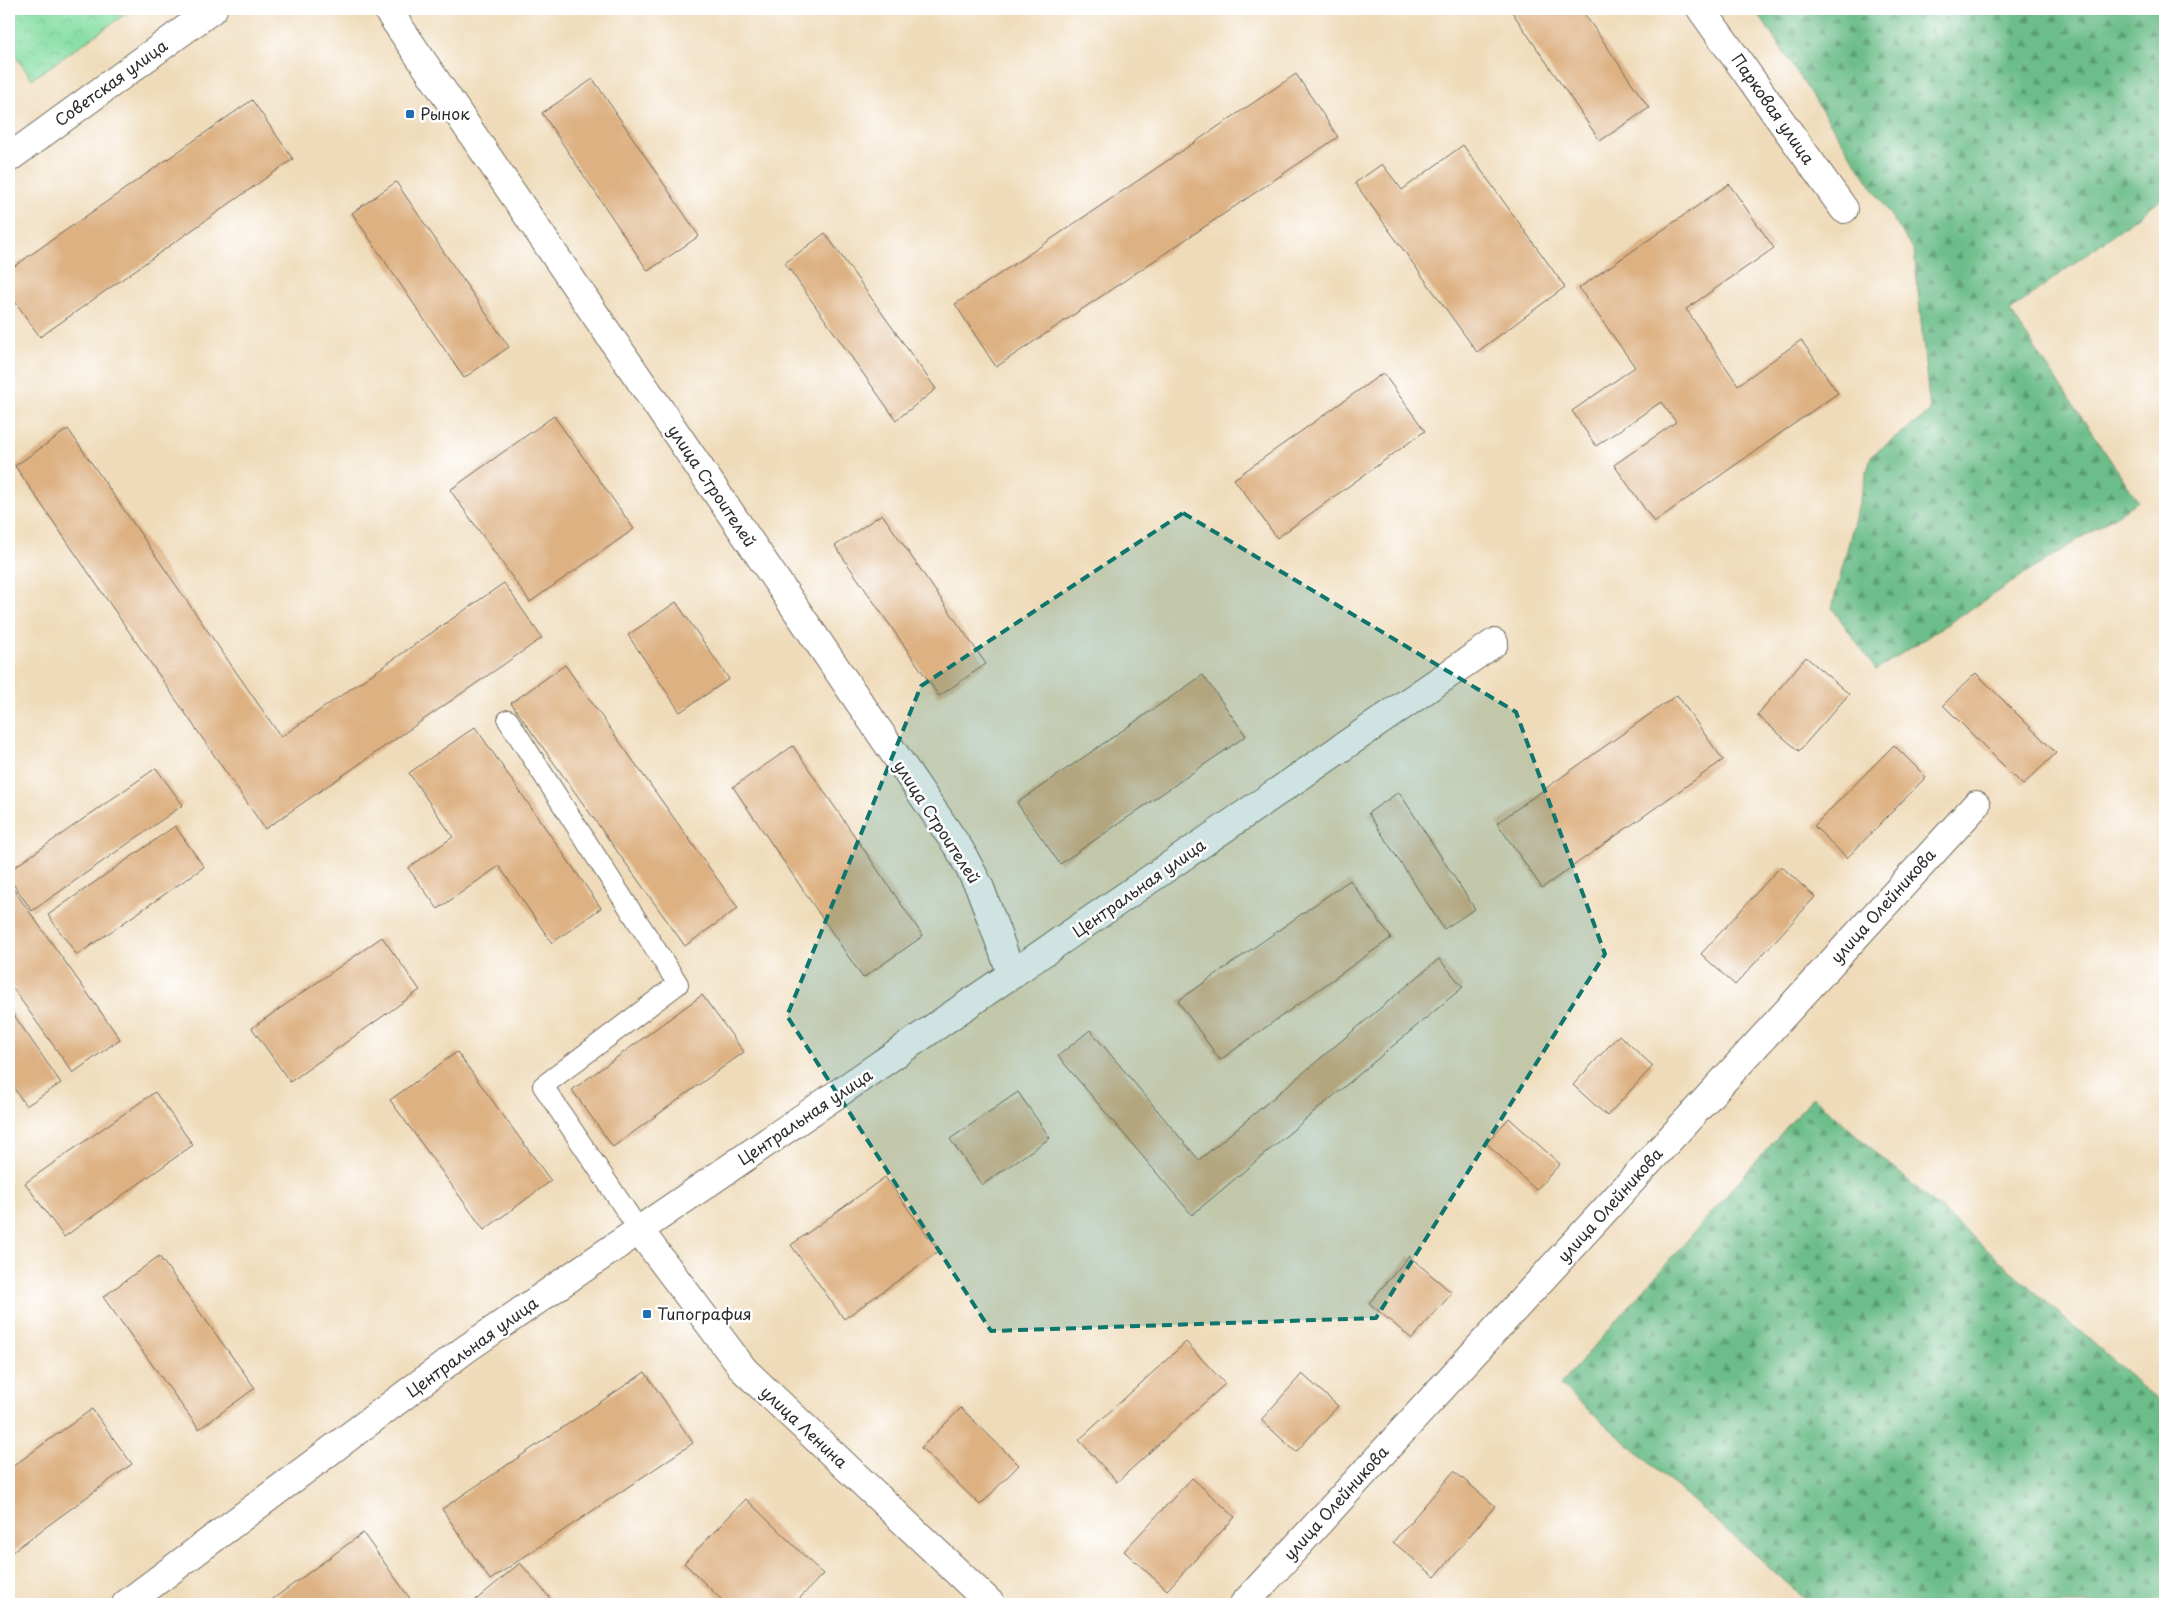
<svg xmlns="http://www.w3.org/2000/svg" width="2174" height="1613" font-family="'Playpen Sans',sans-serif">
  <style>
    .forest { fill: url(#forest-firs); stroke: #4c745a }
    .park { fill: url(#park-crowns); stroke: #588467 }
    .building { fill: #ddb182 }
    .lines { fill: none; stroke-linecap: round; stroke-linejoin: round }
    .lane-casing { stroke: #70695d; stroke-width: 22 }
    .street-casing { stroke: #70695d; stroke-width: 30 }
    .lane { stroke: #fff; stroke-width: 20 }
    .street { stroke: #fff; stroke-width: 28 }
    .marked { fill: #0f766e; fill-opacity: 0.2; stroke: #0f766e; stroke-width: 4; stroke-dasharray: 10 6; stroke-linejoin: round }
    .poi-dot { fill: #1f6fb2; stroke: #fff; stroke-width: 2 }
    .labels { text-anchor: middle; stroke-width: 5; stroke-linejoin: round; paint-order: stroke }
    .street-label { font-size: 16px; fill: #2b2b2b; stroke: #fff }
    .poi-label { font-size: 16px; fill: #2b2b2b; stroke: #fff; text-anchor: start }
  </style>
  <defs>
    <pattern id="forest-firs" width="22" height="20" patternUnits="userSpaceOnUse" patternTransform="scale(1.25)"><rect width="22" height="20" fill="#6cbd89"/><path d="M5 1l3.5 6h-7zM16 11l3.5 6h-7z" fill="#599a70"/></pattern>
    <pattern id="park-crowns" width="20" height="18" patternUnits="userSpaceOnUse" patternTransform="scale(1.25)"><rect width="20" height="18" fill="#86dea3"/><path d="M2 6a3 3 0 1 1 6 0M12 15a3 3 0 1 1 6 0" fill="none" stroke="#74bf8c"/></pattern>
  </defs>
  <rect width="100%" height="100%" fill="#fff"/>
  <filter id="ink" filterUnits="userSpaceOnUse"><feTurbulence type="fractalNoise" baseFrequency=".02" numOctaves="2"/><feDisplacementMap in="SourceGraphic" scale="10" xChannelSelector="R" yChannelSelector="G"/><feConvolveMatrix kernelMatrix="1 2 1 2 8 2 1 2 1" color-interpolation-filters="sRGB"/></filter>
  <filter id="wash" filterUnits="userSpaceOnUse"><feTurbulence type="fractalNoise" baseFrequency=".0096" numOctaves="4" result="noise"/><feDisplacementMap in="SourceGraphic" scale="20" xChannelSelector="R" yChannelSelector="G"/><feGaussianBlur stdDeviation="1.12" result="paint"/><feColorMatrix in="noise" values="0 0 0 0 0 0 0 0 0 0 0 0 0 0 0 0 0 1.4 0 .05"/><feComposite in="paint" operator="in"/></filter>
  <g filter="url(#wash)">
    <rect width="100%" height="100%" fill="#efdbba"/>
    <path class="forest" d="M1755,9H2165V196L2010,311L2138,501L1876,670L1832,608L1871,456L1930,412L1914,251Z
      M1813,1097L2165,1406V1604H1811L1560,1385Z"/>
    <path class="park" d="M9,9H133L32,79L9,47Z"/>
    <g id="blocks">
      <path class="building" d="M1510,9H1581L1649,108L1600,141Z
        M1296,74L1338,137L996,367L955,304Z
        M593,79L699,236L648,271L542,113Z
        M252,100L293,159L40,337L9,293V270Z
        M1463,145L1565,287L1477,352L1355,183L1382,164L1402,190Z
        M396,182L509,347L464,378L352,213Z
        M1729,184L1774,248L1686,309L1738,385L1801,340L1838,393L1654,522L1614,465L1676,422L1661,402L1596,446L1572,411L1635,367L1579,288Z
        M825,233L936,389L896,420L785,263Z
        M1383,373L1425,431L1277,538L1234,479Z
        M554,416L634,529L530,602L450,490Z
        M68,429L281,737L504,583L542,638L265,829L15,466Z
        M882,514L986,664L939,696L835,546Z
        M676,602L729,679L680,712L628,635Z
        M1806,657L1849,694L1799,751L1757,715Z
        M565,665L738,908L685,946L511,703Z
        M1976,673L2056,753L2023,785L1943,705Z
        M1203,675L1246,736L1060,864L1017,803Z
        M1677,695L1723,760L1542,888L1497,823Z
        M475,727L601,908L552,943L499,866L438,909L408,868L453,837L409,773Z
        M1894,745L1926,777L1847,858L1814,826Z
        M793,746L923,936L863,978L733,787Z
        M156,768L183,805L32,911L9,878V871Z
        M1399,792L1475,909L1444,929L1368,813Z
        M175,826L204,867L77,955L48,915Z
        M1781,866L1815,897L1735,985L1701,954Z
        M1350,880L1391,938L1220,1060L1178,1001Z
        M9,883L120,1039L73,1073L9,983Z
        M382,937L420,990L290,1082L252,1028Z
        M1439,959L1463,987L1192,1215L1058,1056L1090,1030L1199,1160Z
        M702,995L744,1052L613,1147L572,1090Z
        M9,1008L61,1083L26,1106L9,1081Z
        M1619,1035L1653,1066L1607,1116L1573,1085Z
        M457,1052L551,1181L484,1230L390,1100Z
        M155,1092L193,1145L64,1237L25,1183Z
        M1018,1092L1050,1138L982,1185L950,1139Z
        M1509,1118L1560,1164L1536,1190L1486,1143Z
        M885,1177L939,1251L844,1319L791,1245Z
        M159,1256L255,1388L199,1429L103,1297Z
        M1409,1256L1452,1293L1412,1339L1369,1303Z
        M1186,1342L1225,1384L1117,1482L1079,1440Z
        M645,1372L693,1443L490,1580L442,1509Z
        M1302,1374L1338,1406L1296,1452L1261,1420Z
        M961,1408L1019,1465L980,1505L921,1448Z
        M92,1409L132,1464L9,1554V1469Z
        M1454,1471L1495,1506L1435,1577L1393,1542Z
        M1192,1478L1235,1517L1167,1590L1124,1551Z
        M746,1499L823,1574L794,1604H726L684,1563Z
        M363,1533L414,1604H266Z
        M520,1563L555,1604H471Z"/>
    </g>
  </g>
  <g filter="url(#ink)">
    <use href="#blocks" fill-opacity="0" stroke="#70695d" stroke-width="1"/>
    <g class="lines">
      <g class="lane-casing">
        <path id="lane" d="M508,720L678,984L543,1086L639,1230"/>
      </g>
      <g class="street-casing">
        <path id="street" d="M387,9L960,850L980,888L1012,975
          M1701,9L1844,209
          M9,158L213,9
          M639,1230L744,1370L991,1604
          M126,1604L466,1349L1494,643
          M1244,1604L1976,805"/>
      </g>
      <use href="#lane" class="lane"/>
      <use href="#street" class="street"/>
    </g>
  </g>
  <path class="marked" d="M1183,513L1516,712L1605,954L1376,1318L991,1331L787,1016L921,686Z"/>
  <g class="poi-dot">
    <rect x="405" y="109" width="10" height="10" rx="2.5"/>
    <rect x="642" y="1309" width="10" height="10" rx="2.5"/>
  </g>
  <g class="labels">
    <g class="street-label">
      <text transform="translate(111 83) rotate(-36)" y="6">Советская улица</text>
      <text transform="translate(1773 109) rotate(55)" y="6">Парковая улица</text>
      <text transform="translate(712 486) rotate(56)" y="6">улица Строителей</text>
      <text transform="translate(937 822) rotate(57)" y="6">улица Строителей</text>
      <text transform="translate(1139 888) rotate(-35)" y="6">Центральная улица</text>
      <text transform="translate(1883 906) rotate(-48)" y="6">улица Олейникова</text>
      <text transform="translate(805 1117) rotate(-34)" y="6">Центральная улица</text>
      <text transform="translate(1610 1205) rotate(-48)" y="6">улица Олейникова</text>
      <text transform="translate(472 1347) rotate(-36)" y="6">Центральная улица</text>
      <text transform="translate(804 1427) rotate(43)" y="6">улица Ленина</text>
      <text transform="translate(1336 1503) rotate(-48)" y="6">улица Олейникова</text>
    </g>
    <g class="poi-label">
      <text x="420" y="120">Рынок</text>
      <text x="657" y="1320">Типография</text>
    </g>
  </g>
  <rect width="2174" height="1613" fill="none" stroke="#fff" stroke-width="30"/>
</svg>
